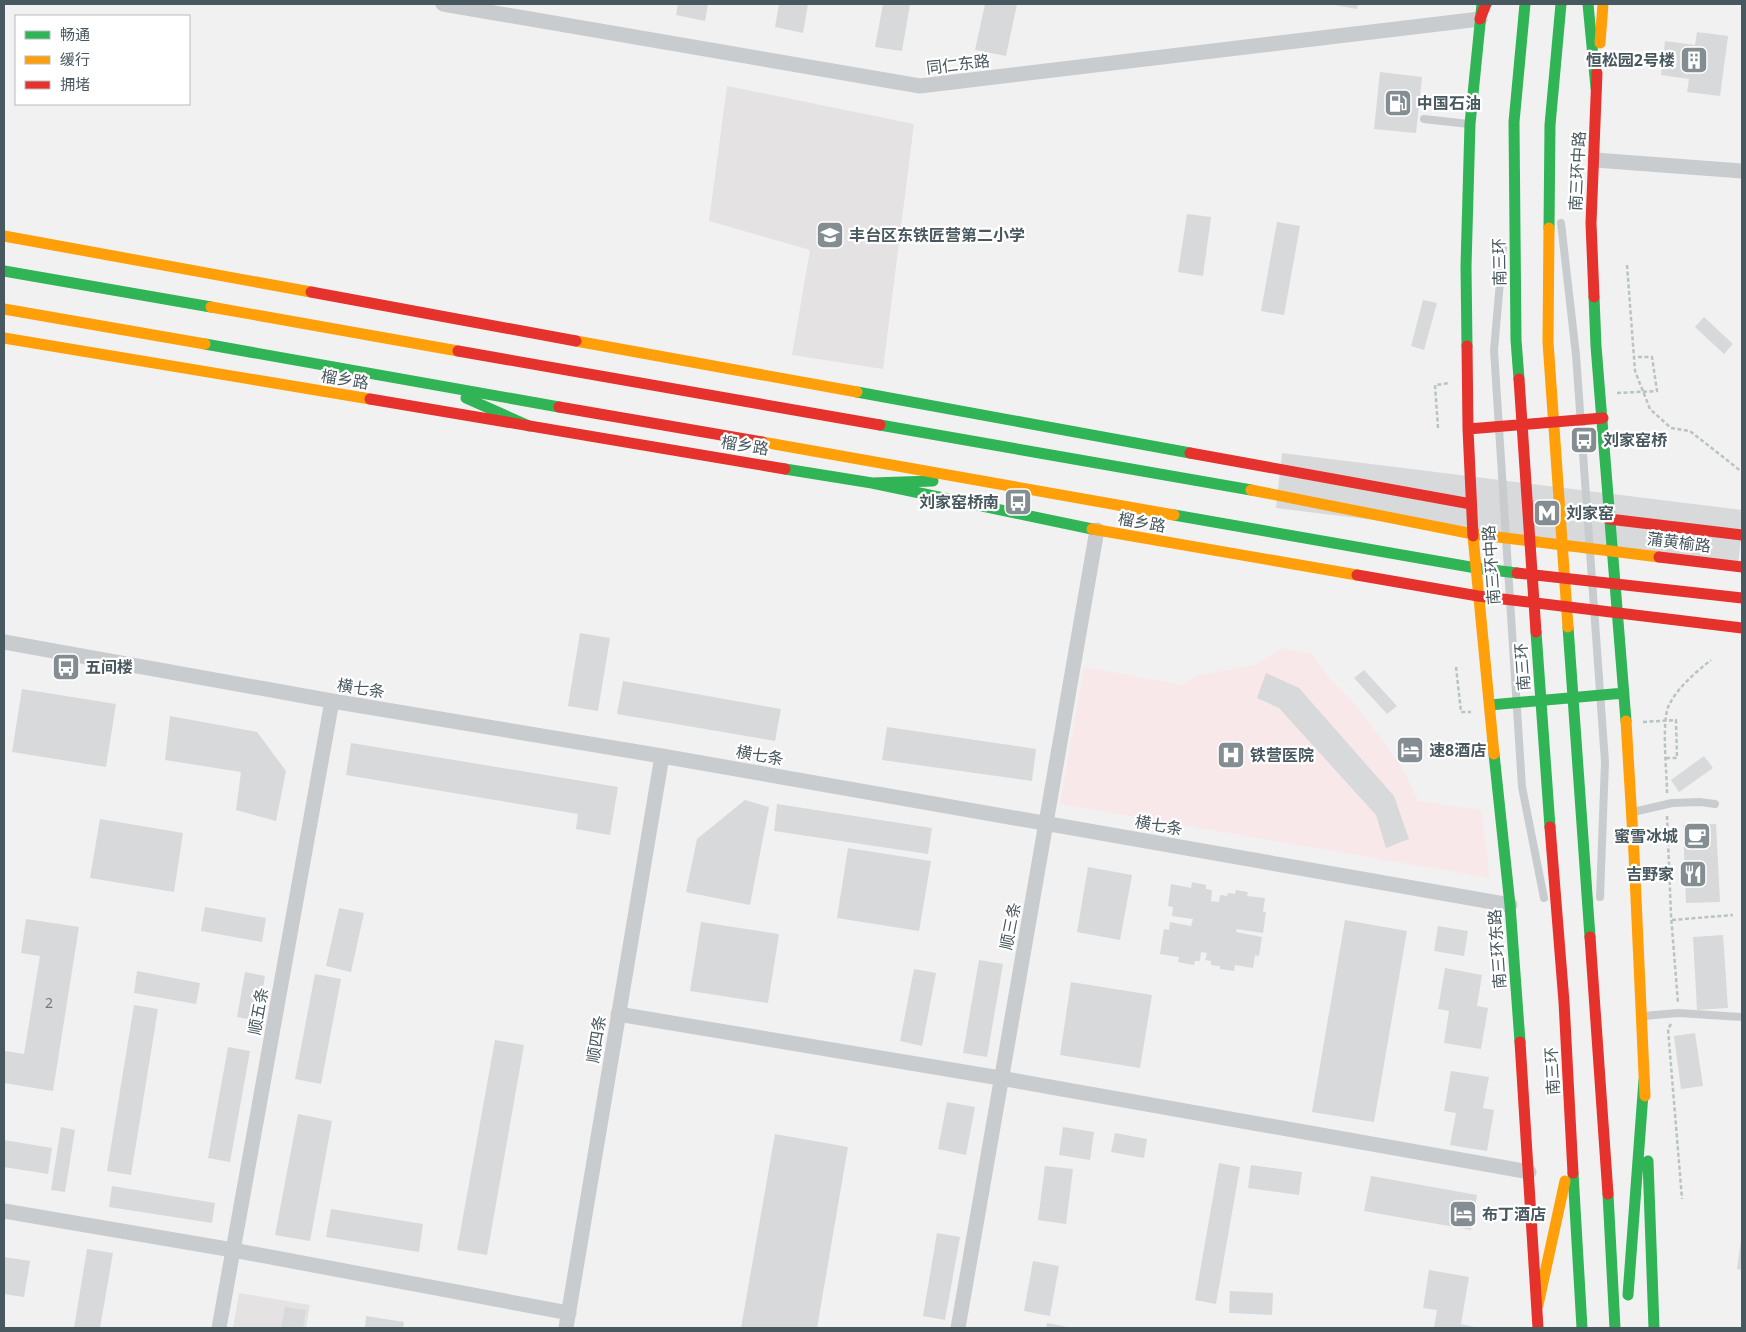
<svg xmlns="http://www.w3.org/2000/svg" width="1746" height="1332" font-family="'Noto Sans','Noto Sans SC',sans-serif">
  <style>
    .education { fill: #e4e2e3 }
    .medical { fill: #f8e8ea }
    .building { fill: #d8d9da }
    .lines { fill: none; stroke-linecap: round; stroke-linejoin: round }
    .path { stroke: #b8c5bf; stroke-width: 2.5; stroke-dasharray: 4 2.5; stroke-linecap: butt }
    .lane { stroke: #c9ccce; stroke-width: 8 }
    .street { stroke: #c9ccce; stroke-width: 15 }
    .fast { stroke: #30b455; stroke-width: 11 }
    .slow { stroke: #ff9f0a; stroke-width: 11 }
    .jam { stroke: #e5322d; stroke-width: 11 }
    .labels { text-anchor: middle; stroke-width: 4.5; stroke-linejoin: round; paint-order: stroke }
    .number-label { font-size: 14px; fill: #6e7a7f }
    .poi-label { font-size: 16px; font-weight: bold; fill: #48585f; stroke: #fff; text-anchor: start }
    .street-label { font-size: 16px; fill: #48585f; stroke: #fff }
  </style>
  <rect width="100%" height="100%" fill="#f2f1f1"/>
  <path class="education" d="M727,86L914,124L883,369L792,355L810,250L709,221Z
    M239,1293L310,1305L306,1328H233Z"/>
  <path class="medical" d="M1281,648L1311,653L1329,678L1352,701L1383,741L1403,769L1418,801L1481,810L1490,878L1060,804L1084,667L1183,685L1198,675L1255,665Z"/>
  <path class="building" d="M678,4H708L705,21L676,15Z
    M779,4H808L803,33L775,27Z
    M883,4H910L902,51L875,47Z
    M985,4H1017L1006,56L975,50Z
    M1329,4H1358L1357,9Z
    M1697,32L1728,36L1720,96L1687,92L1689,79L1661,75L1665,41L1695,45Z
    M1380,72L1422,77L1416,133L1374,129Z
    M1187,214L1211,217L1203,276L1178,272Z
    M1277,222L1300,226L1284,315L1261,311Z
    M1423,300L1437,303L1424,350L1411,346Z
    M1704,317L1733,344L1724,354L1695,327Z
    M1282,453L1742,510V528L1738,565L1276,508Z
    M580,633L610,638L598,711L568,706Z
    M1364,670L1397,706L1387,714L1354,678Z
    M1266,673L1299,688L1394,796L1409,839L1386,848L1376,815L1279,708L1257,698Z
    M623,681L781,709L775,741L617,714Z
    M22,689L116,704L106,767L12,752Z
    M170,716L257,732L286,771L276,821L236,810L241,772L165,760Z
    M887,727L1036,749L1032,781L882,760Z
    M351,743L618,787L610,835L576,829L578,814L346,775Z
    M1704,756L1713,768L1679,792L1671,780Z
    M745,800L769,807L750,905L686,892L697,839Z
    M777,804L932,828L928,854L774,831Z
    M100,819L183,833L174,892L90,878Z
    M1716,824L1720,902L1686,903L1683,825Z
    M848,848L931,861L919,931L837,918Z
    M1088,867L1132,875L1120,940L1077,932Z
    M1192,882L1206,885V889L1212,890L1211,901L1219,902L1220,895L1227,896L1228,893L1235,894L1236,890L1248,892L1247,896L1265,898L1263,912H1266L1263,933L1237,929L1236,932L1262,937L1259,956L1255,955L1253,968L1235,965L1234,971L1220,969V966L1211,965V961L1205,960L1207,953L1201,952L1200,961H1195L1194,965L1178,962L1179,957L1160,954L1164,929L1169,930L1170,922L1191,926L1193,919L1172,916L1173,907L1168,906L1171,884L1191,888Z
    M205,907L266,918L262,942L201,931Z
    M339,908L364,913L351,972L326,966Z
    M26,919L79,927L53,1091L4,1083L5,1051L24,1054L40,956L21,953Z
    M1345,920L1407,931L1374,1122L1312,1112Z
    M701,922L779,934L768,1003L690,991Z
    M1438,926L1468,931L1464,956L1434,951Z
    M1723,935L1728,1008L1697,1010L1693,937Z
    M979,960L1003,964L987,1057L963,1053Z
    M1445,968L1482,975L1477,1006L1488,1008L1481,1049L1444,1043L1449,1011L1438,1009Z
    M914,969L936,973L922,1046L900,1041Z
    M137,971L200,983L196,1004L134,993Z
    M245,972L265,976L257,1021L237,1017Z
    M315,974L341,979L321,1084L295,1079Z
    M1071,982L1152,995L1140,1068L1060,1055Z
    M134,1005L158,1009L131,1175L107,1171Z
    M1695,1033L1703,1086L1681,1089L1674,1036Z
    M495,1040L524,1045L487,1255L457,1250Z
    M228,1047L250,1051L230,1162L208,1158Z
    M1451,1071L1489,1077L1483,1108L1494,1110L1487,1151L1450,1145L1456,1113L1444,1111Z
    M947,1102L975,1107L966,1155L938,1149Z
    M298,1114L332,1121L310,1241L275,1235Z
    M61,1127L75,1130L65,1192L51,1190Z
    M1063,1127L1094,1132L1090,1160L1059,1155Z
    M1115,1133L1147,1139L1144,1158L1111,1152Z
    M775,1134L848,1147L817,1328H741Z
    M4,1140L52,1148L48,1174L4,1167Z
    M1219,1163L1240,1167L1216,1304L1195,1300Z
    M1251,1165L1302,1172L1299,1195L1248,1188Z
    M1045,1166L1073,1169L1066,1224L1038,1220Z
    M1371,1176L1477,1195L1471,1230L1364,1211Z
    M112,1186L215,1203L212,1223L109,1207Z
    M331,1209L423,1224L419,1252L326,1237Z
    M937,1233L960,1237L945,1320L923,1316Z
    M1741,1240H1742V1270L1737,1269Z
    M87,1249L113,1253L100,1328H74Z
    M4,1257L30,1261L24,1297L4,1294Z
    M1033,1261L1059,1266L1050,1316L1024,1311Z
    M1429,1270L1469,1277L1461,1324L1479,1328H1434L1437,1310L1423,1308Z
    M1230,1291L1273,1293L1272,1315L1229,1313Z
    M285,1307L306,1310L303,1328H281Z
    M366,1316L404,1322L403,1328H365Z
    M1047,1323L1068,1327V1328H1046Z"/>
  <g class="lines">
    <path class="path" d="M1627,265L1635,371L1650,409L1671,428L1690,431L1742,472
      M1617,393L1657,391L1652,357H1634
      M1438,428L1435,385L1450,383
      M1456,667L1461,712H1471
      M1643,722L1676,720L1677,758H1666
      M1667,793C1667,773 1661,721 1669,705C1678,687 1696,672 1711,660
      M1667,816L1671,915L1678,1003
      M1672,920L1733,915
      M1671,1024L1668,1029L1682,1199"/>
    <path class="lane" d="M1424,119L1469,124
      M1561,223L1576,355L1605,762L1600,897
      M1503,248L1494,350L1522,787L1544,898
      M1633,812L1672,803L1700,802L1715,804
      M1643,1016L1678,1013L1742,1017"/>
    <path class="street" d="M443,4L920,86L1480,19
      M1595,160L1742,171
      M4,642L332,701L662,756L1510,905
      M618,1014L1000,1078L1529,1172
      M4,1211L233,1250L569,1313
      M219,1328L332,701
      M566,1328L662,756
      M958,1328C1003,1062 1052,796 1097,530"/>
    <path class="fast" d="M1588,4L1596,88
      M1549,228L1550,125L1561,4
      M4,271L211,307
      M1594,297L1596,346L1626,721
      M205,344L559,407
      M1467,346L1466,266L1470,124L1482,4
      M1519,379L1516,340L1514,122L1525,4
      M857,392L1190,453
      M466,398L529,426
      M880,425L1251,490
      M785,469L872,483L1092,529
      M872,483L933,481
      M1174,515L1476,568L1517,573
      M1568,627L1590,937
      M1536,632L1550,827
      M1490,705L1624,693
      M1494,754L1510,905L1520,1042
      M1648,1161L1654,1328
      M1573,1173L1582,1328
      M1608,1194L1615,1328
      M1628,1295L1644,1080"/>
    <path class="slow" d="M1600,43L1603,4
      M1549,228L1548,342L1568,627
      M4,236L311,292
      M211,307L458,351
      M4,309L205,344
      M4,338L370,399
      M576,341L857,392
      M762,442L1174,515
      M1251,490L1473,534L1659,557
      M1092,529L1357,575
      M1473,536L1494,754
      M1626,721L1634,854L1645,1096
      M1538,1305L1565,1181"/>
    <path class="jam" d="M1480,19L1486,4
      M311,292L576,341
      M1594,297L1591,223L1597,73
      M1467,346L1468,429L1473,536
      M458,351L880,425
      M1519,379L1536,632
      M370,399L785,469
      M559,407L762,442
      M1468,429L1603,418
      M1190,453L1471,504
      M1609,519L1742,535
      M1659,557L1742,567
      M1517,573L1742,598
      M1357,575L1478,596L1742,628
      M1550,827L1564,1002L1573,1173
      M1590,937L1608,1194
      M1520,1042L1538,1328"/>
  </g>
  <defs>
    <g id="building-square" transform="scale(1.4375)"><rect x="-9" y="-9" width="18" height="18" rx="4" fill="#848e92" stroke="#fff"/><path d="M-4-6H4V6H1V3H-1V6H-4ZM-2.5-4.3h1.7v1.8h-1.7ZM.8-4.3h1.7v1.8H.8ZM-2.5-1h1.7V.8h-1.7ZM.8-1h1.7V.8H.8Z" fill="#fff"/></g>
    <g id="fuel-square" transform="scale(1.4375)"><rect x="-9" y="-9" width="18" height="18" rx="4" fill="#848e92" stroke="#fff"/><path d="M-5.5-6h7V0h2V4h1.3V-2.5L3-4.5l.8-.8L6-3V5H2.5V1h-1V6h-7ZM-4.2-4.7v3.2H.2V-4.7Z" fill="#fff"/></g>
    <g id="school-square" transform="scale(1.4375)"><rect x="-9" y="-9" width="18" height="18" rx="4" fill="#848e92" stroke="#fff"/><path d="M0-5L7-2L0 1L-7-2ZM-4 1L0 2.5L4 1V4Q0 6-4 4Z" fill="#fff"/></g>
    <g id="bus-square" transform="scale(1.4375)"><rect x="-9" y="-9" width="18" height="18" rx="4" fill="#848e92" stroke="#fff"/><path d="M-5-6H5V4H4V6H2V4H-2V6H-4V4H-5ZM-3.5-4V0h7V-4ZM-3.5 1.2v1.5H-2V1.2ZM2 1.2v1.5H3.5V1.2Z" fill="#fff"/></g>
    <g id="metro-square" transform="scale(1.4375)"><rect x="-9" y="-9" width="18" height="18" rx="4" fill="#848e92" stroke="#fff"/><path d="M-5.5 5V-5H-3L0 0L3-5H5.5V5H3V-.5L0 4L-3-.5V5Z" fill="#fff"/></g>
    <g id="hotel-square" transform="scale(1.4375)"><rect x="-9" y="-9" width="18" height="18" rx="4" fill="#848e92" stroke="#fff"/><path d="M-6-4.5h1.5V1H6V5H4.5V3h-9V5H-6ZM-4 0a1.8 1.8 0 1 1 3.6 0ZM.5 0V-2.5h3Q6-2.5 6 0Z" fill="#fff"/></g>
    <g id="hospital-square" transform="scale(1.4375)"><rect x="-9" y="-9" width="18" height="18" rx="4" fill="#848e92" stroke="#fff"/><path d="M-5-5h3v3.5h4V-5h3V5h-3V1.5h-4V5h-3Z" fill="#fff"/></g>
    <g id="cafe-square" transform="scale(1.4375)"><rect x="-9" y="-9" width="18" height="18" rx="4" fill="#848e92" stroke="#fff"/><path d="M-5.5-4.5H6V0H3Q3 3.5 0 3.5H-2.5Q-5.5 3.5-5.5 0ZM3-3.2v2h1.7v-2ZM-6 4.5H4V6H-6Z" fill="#fff"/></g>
    <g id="restaurant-square" transform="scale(1.4375)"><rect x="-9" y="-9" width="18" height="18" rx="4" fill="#848e92" stroke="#fff"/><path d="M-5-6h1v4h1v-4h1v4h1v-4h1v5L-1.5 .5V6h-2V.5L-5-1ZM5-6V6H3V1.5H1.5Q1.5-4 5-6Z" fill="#fff"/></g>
  </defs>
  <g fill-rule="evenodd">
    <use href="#building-square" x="1694" y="60"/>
    <use href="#fuel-square" x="1398" y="103"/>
    <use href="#school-square" x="830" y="235"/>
    <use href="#bus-square" x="1584" y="440"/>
    <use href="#bus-square" x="1018" y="502"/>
    <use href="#metro-square" x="1547" y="513"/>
    <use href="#bus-square" x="66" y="667"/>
    <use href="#hotel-square" x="1410" y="750"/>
    <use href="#hospital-square" x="1231" y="755"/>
    <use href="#cafe-square" x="1697" y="836"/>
    <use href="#restaurant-square" x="1693" y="874"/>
    <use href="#hotel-square" x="1463" y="1214"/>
  </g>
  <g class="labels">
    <g class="number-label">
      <text x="49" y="1008">2</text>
    </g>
    <g class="poi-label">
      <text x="1675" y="66" text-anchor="end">恒松园2号楼</text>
      <text x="1417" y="109">中国石油</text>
      <text x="849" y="241">丰台区东铁匠营第二小学</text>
      <text x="1603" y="446">刘家窑桥</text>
      <text x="999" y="508" text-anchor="end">刘家窑桥南</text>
      <text x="1566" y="519">刘家窑</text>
      <text x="85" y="673">五间楼</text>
      <text x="1429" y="756">速8酒店</text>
      <text x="1250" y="761">铁营医院</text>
      <text x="1678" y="842" text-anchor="end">蜜雪冰城</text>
      <text x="1674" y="880" text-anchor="end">吉野家</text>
      <text x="1482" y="1220">布丁酒店</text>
    </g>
    <g class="street-label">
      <text transform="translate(958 64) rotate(-7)" y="6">同仁东路</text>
      <text transform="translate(1577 171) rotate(-87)" y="6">南三环中路</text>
      <text transform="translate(1499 262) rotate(-91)" y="6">南三环</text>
      <text transform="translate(345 379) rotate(9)" y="6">榴乡路</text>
      <text transform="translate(745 445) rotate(9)" y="6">榴乡路</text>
      <text transform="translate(1142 522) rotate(10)" y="6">榴乡路</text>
      <text transform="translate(1679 542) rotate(7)" y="6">蒲黄榆路</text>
      <text transform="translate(1491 565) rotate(-94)" y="6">南三环中路</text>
      <text transform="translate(1522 667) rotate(-94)" y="6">南三环</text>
      <text transform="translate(361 688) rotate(9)" y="6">横七条</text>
      <text transform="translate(760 755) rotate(10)" y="6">横七条</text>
      <text transform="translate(1159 825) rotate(10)" y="6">横七条</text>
      <text transform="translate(1010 926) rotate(-79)" y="6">顺三条</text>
      <text transform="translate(1497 949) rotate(-94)" y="6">南三环东路</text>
      <text transform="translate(258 1011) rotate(-80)" y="6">顺五条</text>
      <text transform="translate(596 1039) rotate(-81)" y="6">顺四条</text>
      <text transform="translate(1552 1071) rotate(-93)" y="6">南三环</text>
    </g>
  </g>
  <rect width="1746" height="1332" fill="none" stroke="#48585f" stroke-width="10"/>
  <rect x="15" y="15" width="175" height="90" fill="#ffffff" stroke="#b6bcbf"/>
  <rect x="25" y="31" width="25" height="8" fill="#30b455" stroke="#b6bcbf"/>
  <text x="60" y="40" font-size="15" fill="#48585f">畅通</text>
  <rect x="25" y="56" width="25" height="8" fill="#ff9f0a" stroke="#b6bcbf"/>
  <text x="60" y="65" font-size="15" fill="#48585f">缓行</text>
  <rect x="25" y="81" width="25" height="8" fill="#e5322d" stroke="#b6bcbf"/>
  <text x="60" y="90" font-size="15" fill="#48585f">拥堵</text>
</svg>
